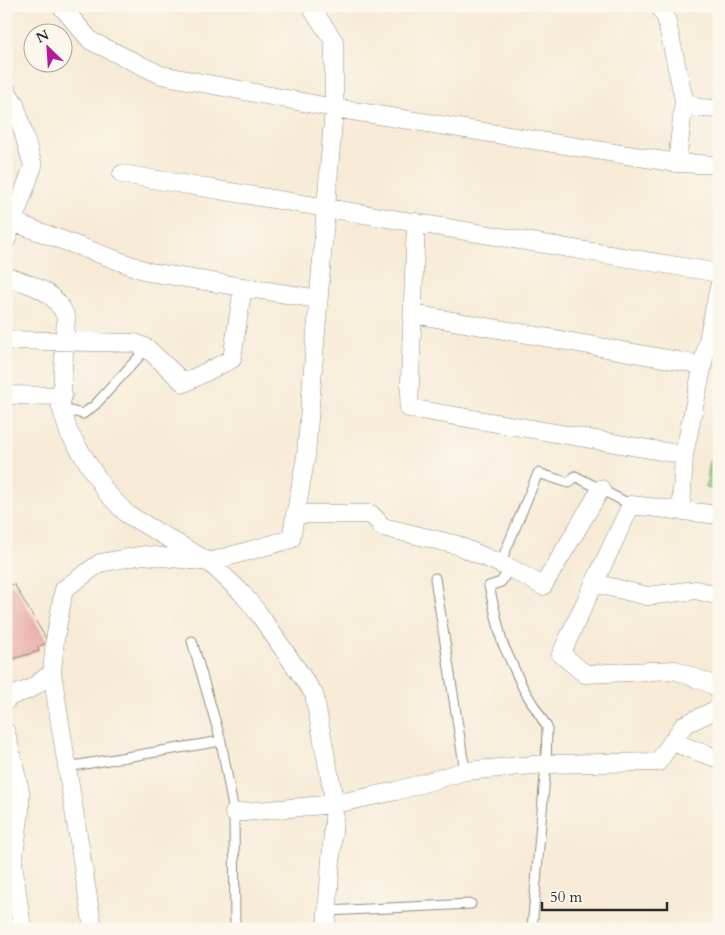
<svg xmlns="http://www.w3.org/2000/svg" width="725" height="935" font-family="Cardo,serif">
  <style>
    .green { fill: #9adc92; stroke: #62845e }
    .building { fill: #eab2ae }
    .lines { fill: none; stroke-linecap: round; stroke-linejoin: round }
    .lane-casing { stroke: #918b81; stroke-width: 11 }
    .street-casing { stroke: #918b81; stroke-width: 19 }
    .lane { stroke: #fff; stroke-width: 9 }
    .street { stroke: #fff; stroke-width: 18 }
  </style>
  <rect width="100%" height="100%" fill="#fbf7ec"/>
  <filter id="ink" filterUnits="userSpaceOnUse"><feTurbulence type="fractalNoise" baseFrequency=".02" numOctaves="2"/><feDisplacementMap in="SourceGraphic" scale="10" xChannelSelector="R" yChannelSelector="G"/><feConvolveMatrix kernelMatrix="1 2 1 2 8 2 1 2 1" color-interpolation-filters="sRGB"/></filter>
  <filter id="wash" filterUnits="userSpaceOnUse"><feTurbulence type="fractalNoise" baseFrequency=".0096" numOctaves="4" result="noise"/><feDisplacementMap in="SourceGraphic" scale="20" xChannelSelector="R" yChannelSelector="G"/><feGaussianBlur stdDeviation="1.12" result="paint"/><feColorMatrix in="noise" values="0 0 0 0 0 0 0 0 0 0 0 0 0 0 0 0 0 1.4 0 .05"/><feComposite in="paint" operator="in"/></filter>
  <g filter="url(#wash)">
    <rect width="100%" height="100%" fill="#f7ebd7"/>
    <path class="green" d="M719,403V490L706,488Z"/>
    <g id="blocks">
      <path class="building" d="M14,584L48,642L38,647L39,651L13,659H6V586Z"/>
    </g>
  </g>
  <g filter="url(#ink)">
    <use href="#blocks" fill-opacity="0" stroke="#918b81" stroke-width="1"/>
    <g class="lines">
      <g class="lane-casing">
        <path id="lane" d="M63,412L71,411L83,414L95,405L147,348
          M500,564L538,473L569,483L575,476L631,505
          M510,568L501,582L489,586L502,642L523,688L547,727L546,764L532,929
          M435,578L465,771
          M192,641L221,741L234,813L235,929
          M67,767L221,741
          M327,911L471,904"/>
      </g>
      <g class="street-casing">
        <path id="street" d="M61,6L91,41L161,75L334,108L677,163L719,165
          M659,6L666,18L684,100L677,163
          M6,90L15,104L33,166L6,241
          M684,100L697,108L719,109
          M122,174L719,273
          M13,222L149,272L318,299
          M416,222L409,408L684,455
          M6,276C32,285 55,290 66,317L61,407L69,433L106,492L127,514L209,562L242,593L259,614L314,694L335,804L326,929
          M413,314L702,365
          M6,340L135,343L147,348L184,383L232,359L243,287
          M6,395L63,396
          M681,511L684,455L719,287
          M295,514H371L383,527L457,545L510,568L543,586L601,489
          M719,515L631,505L561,654L585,674L675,670L716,686L719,691
          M594,583L647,596L696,590L719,596
          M52,673L93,929
          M6,701L8,697L30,689L52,673L55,640L64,589L100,563L144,555L209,562L291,539L306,456L334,108V41L310,6
          M6,732L20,791V811L13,863L22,929
          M672,742L719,759
          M234,813L335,804L396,791L465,771L546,764L658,762L684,725L719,708"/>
      </g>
      <use href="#lane" class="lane"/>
      <use href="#street" class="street"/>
    </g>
  </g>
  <rect width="725" height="935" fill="none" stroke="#fbf7ec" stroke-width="25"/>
  <g transform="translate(48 48) rotate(335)"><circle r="24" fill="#fbf7ec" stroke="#a8a59f"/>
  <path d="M0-4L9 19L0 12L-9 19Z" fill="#b5179e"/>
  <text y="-8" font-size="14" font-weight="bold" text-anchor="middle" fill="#2b2b2b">N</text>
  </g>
  <path d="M542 902v8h125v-8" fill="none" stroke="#2b2b2b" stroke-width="2.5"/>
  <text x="550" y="902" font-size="15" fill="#2b2b2b" stroke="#fbf7ec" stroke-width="4" paint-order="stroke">50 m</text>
</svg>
